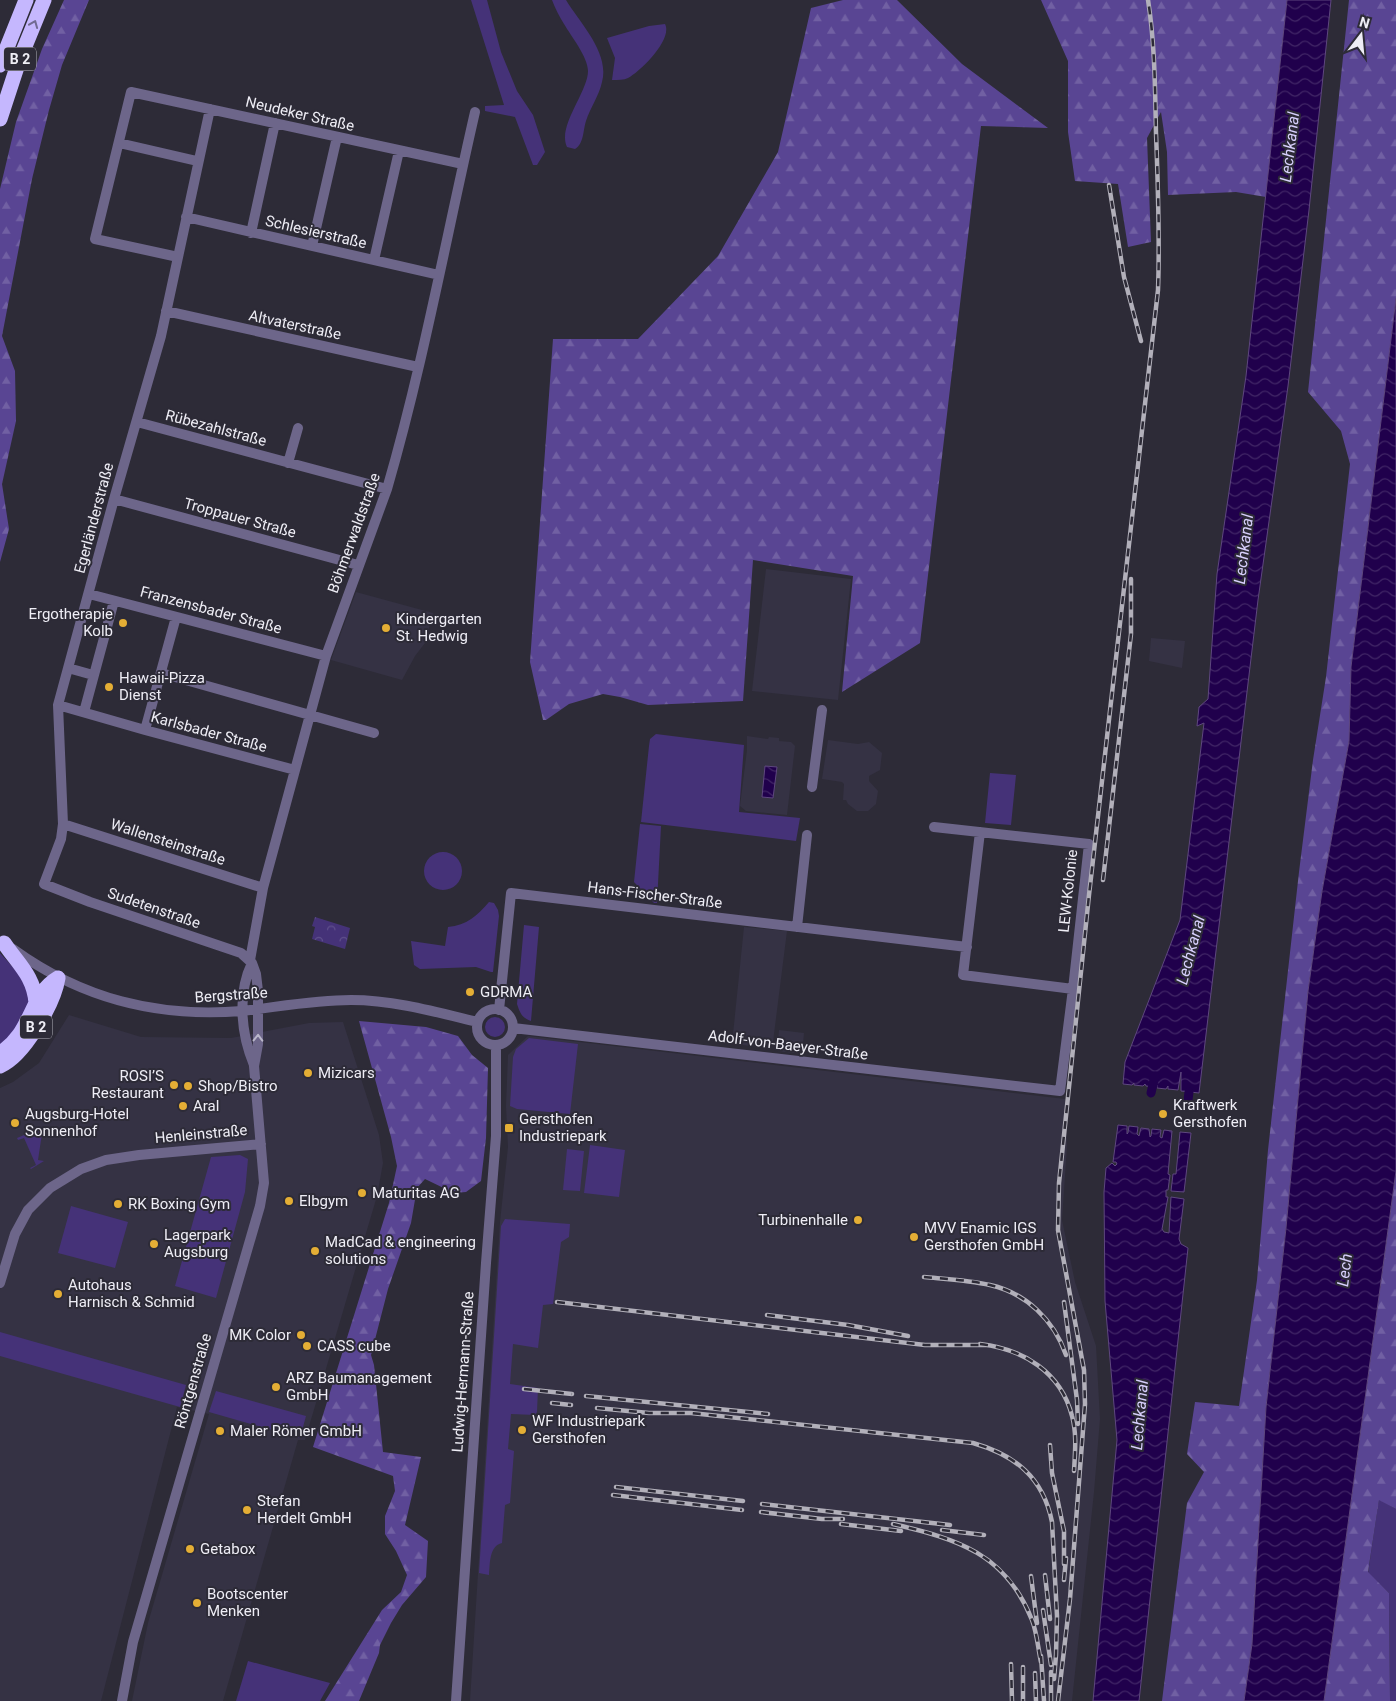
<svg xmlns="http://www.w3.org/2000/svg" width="1396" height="1701" font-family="Roboto,sans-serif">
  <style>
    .built { fill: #353244 }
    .grass { fill: #453278 }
    .forest { fill: url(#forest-firs) }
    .park { fill: url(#park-crowns) }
    .water { fill: url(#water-waves); stroke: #5e477f }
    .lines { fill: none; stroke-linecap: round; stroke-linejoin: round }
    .canal { stroke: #20004c; stroke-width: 9 }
    .minor { stroke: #6d668a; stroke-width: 10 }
    .highway { stroke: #c5b7fe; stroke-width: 15 }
    .rail-casing { stroke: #b2b0ba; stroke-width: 4.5 }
    .rail { stroke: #2d2b37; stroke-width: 2.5; stroke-dasharray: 8; stroke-linecap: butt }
    .oneway { stroke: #716a91 }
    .oneway2 { stroke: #bab7ca }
    .poi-dot { fill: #e4ae35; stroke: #2d2b37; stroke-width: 2 }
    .labels { text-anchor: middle; stroke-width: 4; stroke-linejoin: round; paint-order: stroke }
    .shield { fill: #2d2b37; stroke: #b4b3bc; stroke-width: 1 }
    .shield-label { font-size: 14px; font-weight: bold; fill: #eeedf5 }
    .street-label { font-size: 15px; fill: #eeedf5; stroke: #2d2b37 }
    .poi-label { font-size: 15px; fill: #eeedf5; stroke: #2d2b37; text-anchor: start }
    .water-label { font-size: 16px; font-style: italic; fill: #d7cffc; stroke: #2d2b37 }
  </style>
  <defs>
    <pattern id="forest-firs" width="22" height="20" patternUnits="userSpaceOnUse" patternTransform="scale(1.25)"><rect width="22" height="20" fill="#594593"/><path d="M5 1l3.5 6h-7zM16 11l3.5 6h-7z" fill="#7160a3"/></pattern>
    <pattern id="park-crowns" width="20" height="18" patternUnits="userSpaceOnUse" patternTransform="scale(1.25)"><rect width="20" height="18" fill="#453278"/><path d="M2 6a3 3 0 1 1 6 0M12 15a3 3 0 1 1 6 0" fill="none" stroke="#60508c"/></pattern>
    <pattern id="water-waves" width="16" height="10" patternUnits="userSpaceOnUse" patternTransform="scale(1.25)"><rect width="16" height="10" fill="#20004c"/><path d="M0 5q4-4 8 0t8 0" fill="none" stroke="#412666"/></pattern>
  </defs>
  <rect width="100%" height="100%" fill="#2d2b37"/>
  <path class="built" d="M766,569L851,579L838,700L752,691Z
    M356,592L433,613L425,643L415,656L402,680L331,660Z
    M1151,638L1185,641L1182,668L1149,661Z
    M747,736L768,739L769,737L779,738V741L791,742L795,746L787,815L746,811L740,806L747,750Z
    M828,740L858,744L869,742L882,753L880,770L869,776V781L878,791L876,804L868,811H857L848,804L846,800H843L844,784L842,782L822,779Z
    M744,927L787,931L773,1042L770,1048L732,1044Z
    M69,1015L141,1037L231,1038L309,1023L343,1022L379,1135L383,1163L377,1196L305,1440H298L223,1701H132L148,1623L209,1414L177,1407L101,1701H0V1088L13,1082L39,1063Z
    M779,1030L804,1033L802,1054L777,1051Z
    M528,1036L1065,1099L1067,1146L1062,1220L1075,1282L1096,1346L1100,1419L1094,1492L1072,1701H470L500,1222L508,1147L506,1106L508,1055Z"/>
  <path class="grass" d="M471,0H487L501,52L517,91L533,115L545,152L537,165H533L515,117L485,111V106L504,105Z
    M552,0H566C580,23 610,53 602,82C599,96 590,108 586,121C583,130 584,144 575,149L567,147C557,126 588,92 588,71C588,57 571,36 564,24C559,16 555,8 552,0Z
    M665,24C673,39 641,71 628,78C624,80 618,80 612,80L615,58L607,38L649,26Z
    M656,734L744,745L739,812L800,818L796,841L641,822L649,746L650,739Z
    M990,773L1016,775L1011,825L985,823Z
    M640,824L661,826L657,903H654L634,882Z
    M424 871a19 19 0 1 1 38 0a19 19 0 1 1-38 0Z
    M489,902L494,903L498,910L499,916L493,972H491L476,967L420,969L414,965L411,941L445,946L448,927C467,925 477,916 489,902Z
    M524,925L539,927L531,1021C522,1018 520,1013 517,1004Z
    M0,953L21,976L31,998L20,1026L0,1048Z
    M485 1027a10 10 0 1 1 20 0a10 10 0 1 1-20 0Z
    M529,1038L578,1044L570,1114L517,1109L510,1106L513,1057L516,1049Z
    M43,1127L38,1160L44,1161L31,1169L30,1168L36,1165L24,1138L18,1140L17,1138Z
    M590,1145L625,1150L619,1197L584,1193Z
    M567,1149L584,1151L580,1191L563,1190Z
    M240,1155L248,1159L245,1192L216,1298L175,1286L211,1157Z
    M71,1206L128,1222L115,1268L58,1253Z
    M505,1219L570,1224L569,1237L561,1242L553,1304L543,1305L538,1348L513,1344L510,1384L538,1388L537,1412L535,1415L511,1414L508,1449L514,1451L510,1503L505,1505L502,1543C489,1546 490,1564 489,1575L479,1573L501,1226Z
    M0,1332L186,1385L180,1407L0,1356Z
    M216,1391L306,1416L300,1438L209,1412Z
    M1379,1499L1396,1509V1701H1390L1389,1593L1368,1573Z
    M248,1661L330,1683L320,1701H236Z"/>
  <path class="forest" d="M64,0H89L62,65L49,110L32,179L2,336L15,371L16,421L2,484L9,529L0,562V189L16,122L42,49Z
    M843,0H897L962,64L1048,128L981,126L920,643L842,692L853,576L753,560L743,701L648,705L620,697L603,694L569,704L546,720H543L530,662L553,339H638L718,256L778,152L811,8Z
    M1041,0H1287L1266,197L1236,192L1168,195L1167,152L1161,112L1147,138L1151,242L1128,247L1118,184L1075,181L1068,132V61Z
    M1349,0H1396V298L1351,667L1349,741L1322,891L1308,991L1286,1228L1266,1407L1252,1644L1244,1701H1162L1187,1503L1204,1472L1187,1454L1195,1402L1239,1406L1257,1280L1268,1150L1299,872L1313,760L1326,677L1350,464L1341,431L1308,392Z
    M359,1021L426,1027L458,1036L472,1055L488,1068L486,1138L481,1181L466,1192L454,1193L425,1179L417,1188L411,1223L388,1289L371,1355L374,1365L383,1452L421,1457L405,1525L428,1541L426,1577L402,1605L391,1623L380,1645L379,1653L359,1701H325L382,1610L401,1592L407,1575L396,1551L385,1534V1516L395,1491L393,1476L313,1447L389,1203L397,1166L391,1137Z
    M1396,1171V1509L1379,1500L1368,1572L1389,1593L1390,1701H1324Z"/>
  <path class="park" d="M315,917L350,928L345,949L312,939L315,927L312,926Z"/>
  <path class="water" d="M1287,0H1331L1309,210L1288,386L1258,600L1199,1093L1181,1091V1072L1178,1090L1168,1089V1086L1166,1089L1157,1088V1085L1155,1087L1146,1086L1145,1084L1143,1086L1134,1085V1083L1132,1085L1123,1084L1125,1062L1180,920L1204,723L1197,726L1199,707L1208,699L1217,574L1246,376Z
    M1396,298V1171L1324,1701H1244L1252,1644L1266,1407L1286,1228L1308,991L1322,891L1349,741L1351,667Z
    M765,766L777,767L773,798L762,797Z
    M1118,1125L1127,1126V1134L1128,1133L1129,1126L1138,1127L1137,1134L1139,1136L1141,1128L1149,1129L1150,1137L1151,1136L1152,1129L1161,1130L1160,1137L1162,1138L1164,1130L1172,1131L1168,1174L1170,1175L1168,1190H1166V1197H1168L1162,1229L1164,1232L1169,1233L1171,1197L1184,1199L1179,1239L1181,1244L1188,1248L1139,1701H1093L1117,1440L1105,1301L1104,1192L1106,1168L1112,1163L1115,1166L1117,1164L1116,1162H1113Z
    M1180,1132L1191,1133L1184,1192L1171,1191L1173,1174H1176Z"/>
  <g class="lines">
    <path class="canal" d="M1151,1093L1155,1076
      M1188,1100L1189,1092"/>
    <path class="minor" d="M119,143L197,161
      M186,217L439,275
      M251,233L275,123
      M312,246L337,137
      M178,257L95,239L131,92L463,164
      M374,260L399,151
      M166,311L418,367
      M137,422L387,489
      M288,463L298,428
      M114,499L358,565
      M89,594L326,656
      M68,668L93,675
      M161,673L374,733
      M58,705L145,730L295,770
      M84,712L114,601
      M145,730L176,617
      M812,787L822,710
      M63,824L263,888
      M934,827L1089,844L1073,989L963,975L980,832
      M797,927L807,835
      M13,949C82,999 157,1018 242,1011C278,1007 314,1000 351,1000C394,1000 436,1012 477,1022
      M250,960L263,888L326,656L387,489C423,365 446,238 475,112
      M252,963C237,994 241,1034 254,1065
      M477 1027a18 18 0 1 1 36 0a18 18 0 1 1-36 0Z
      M499,1010L511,893L967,947
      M513,1028L1060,1091L1073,989
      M0,1283L15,1234L28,1210L50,1188L81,1169L106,1160L139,1155L261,1144
      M122,1701L133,1642L260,1206L264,1183L254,1066L258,1044V991L256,974L252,963L241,953L90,902L44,884L61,839L63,824L58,705L114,499L161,336L210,109
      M456,1701L486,1263L496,1136V1046"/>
    <path class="highway" d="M0,65L26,0
      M0,119L19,61L44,0
      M4,943C18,964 34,976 36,1003
      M0,1053C33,1033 29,995 58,978
      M0,1066C24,1056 54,1003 58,978"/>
    <g class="rail-casing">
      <path id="rail" d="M1109,185L1124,277L1141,341
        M1103,880L1131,634V579
        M924,1277C946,1279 969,1280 990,1285C1026,1293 1054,1320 1066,1355
        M557,1302L925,1345H986
        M1064,1302L1077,1400L1078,1424
        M767,1315L848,1325L908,1336
        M980,1344C1023,1349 1061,1372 1072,1416C1077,1434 1075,1453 1074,1471
        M524,1389L572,1394
        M586,1396L768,1414
        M552,1403L571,1405
        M597,1408L649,1413H691L973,1443C1015,1455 1043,1477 1052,1522L1057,1616L1056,1655L1054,1679
        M1050,1445L1052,1473L1064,1531V1564
        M616,1487L743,1501
        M613,1495L742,1510
        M762,1504L950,1525
        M761,1512L822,1519H843
        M841,1524L901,1531
        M893,1524C958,1539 1006,1554 1032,1620C1037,1633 1038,1648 1041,1662
        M942,1530L984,1535
        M1045,1575L1050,1619
        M1031,1576L1037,1623
        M1064,1580L1066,1558
        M1043,1610L1051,1665
        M1041,1656L1044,1701
        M1011,1664L1012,1701
        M1023,1667V1701
        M1035,1673L1036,1701
        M1051,1701V1672
        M1058,1701L1070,1599L1085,1404L1084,1370L1058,1230L1059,1183L1089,895L1158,290C1160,238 1158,185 1156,133C1155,89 1155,44 1148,0"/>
    </g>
    <use href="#rail" class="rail"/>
  </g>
  <defs><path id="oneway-chevron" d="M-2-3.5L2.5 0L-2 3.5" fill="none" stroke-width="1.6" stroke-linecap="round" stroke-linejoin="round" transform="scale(1.25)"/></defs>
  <use class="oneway" href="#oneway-chevron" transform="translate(34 24) rotate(-68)"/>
  <use class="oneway2" href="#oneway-chevron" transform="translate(258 1038) rotate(-89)"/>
  <g class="poi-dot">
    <circle cx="123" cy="623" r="5"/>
    <circle cx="386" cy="628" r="5"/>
    <circle cx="109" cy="687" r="5"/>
    <circle cx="470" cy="992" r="5"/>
    <circle cx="308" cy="1073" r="5"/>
    <circle cx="174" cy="1085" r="5"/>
    <circle cx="188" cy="1086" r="5"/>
    <circle cx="183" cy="1106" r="5"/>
    <circle cx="1163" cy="1114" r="5"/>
    <circle cx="15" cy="1123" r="5"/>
    <rect x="504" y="1123" width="10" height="10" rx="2.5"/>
    <circle cx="362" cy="1193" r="5"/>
    <circle cx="289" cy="1201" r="5"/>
    <circle cx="118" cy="1204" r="5"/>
    <circle cx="858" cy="1220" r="5"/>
    <circle cx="914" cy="1237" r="5"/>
    <circle cx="154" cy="1244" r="5"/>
    <circle cx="315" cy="1251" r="5"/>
    <circle cx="58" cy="1294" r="5"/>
    <circle cx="301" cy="1335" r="5"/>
    <circle cx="307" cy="1346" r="5"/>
    <circle cx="276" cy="1387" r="5"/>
    <circle cx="522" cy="1430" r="5"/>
    <circle cx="220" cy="1431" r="5"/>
    <circle cx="247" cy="1510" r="5"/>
    <circle cx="190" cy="1549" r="5"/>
    <circle cx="197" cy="1603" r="5"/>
  </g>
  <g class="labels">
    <g class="shield">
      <rect x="4" y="47.5" width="32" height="23" rx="4"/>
      <rect x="20" y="1015.5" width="32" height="23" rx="4"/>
    </g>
    <g class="shield-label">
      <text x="20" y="64">B 2</text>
      <text x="36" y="1032">B 2</text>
    </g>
    <g class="street-label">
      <text transform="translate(300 114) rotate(13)" y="5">Neudeker Straße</text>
      <text transform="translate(316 232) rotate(13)" y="5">Schlesierstraße</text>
      <text transform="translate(295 325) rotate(12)" y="5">Altvaterstraße</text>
      <text transform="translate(216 428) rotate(15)" y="5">Rübezahlstraße</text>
      <text transform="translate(94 518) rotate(-75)" y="5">Egerländerstraße</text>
      <text transform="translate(240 518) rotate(15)" y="5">Troppauer Straße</text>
      <text transform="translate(354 533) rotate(-70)" y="5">Böhmerwaldstraße</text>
      <text transform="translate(211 610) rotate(15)" y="5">Franzensbader Straße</text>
      <text transform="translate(209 732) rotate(15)" y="5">Karlsbader Straße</text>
      <text transform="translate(168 842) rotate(18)" y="5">Wallensteinstraße</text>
      <text transform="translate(1068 891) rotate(-84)" y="5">LEW-Kolonie</text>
      <text transform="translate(655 895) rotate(7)" y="5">Hans-Fischer-Straße</text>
      <text transform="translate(154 908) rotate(19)" y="5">Sudetenstraße</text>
      <text transform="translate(231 995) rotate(-4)" y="5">Bergstraße</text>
      <text transform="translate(788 1045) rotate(7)" y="5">Adolf-von-Baeyer-Straße</text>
      <text transform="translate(201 1134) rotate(-5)" y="5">Henleinstraße</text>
      <text transform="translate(463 1372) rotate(-86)" y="5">Ludwig-Hermann-Straße</text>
      <text transform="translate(193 1381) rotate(-74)" y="5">Röntgenstraße</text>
    </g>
    <g class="poi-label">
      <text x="113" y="619" text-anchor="end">Ergotherapie<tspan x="113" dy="17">Kolb</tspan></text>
      <text x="396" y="624">Kindergarten<tspan x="396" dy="17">St. Hedwig</tspan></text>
      <text x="119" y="683">Hawaii-Pizza<tspan x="119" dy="17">Dienst</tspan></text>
      <text x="480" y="997">GDRMA</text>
      <text x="318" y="1078">Mizicars</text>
      <text x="164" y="1081" text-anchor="end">ROSI’S<tspan x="164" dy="17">Restaurant</tspan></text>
      <text x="198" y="1091">Shop/Bistro</text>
      <text x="1173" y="1110">Kraftwerk<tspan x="1173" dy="17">Gersthofen</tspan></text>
      <text x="193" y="1111">Aral</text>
      <text x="25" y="1119">Augsburg-Hotel<tspan x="25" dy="17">Sonnenhof</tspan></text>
      <text x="519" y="1124">Gersthofen<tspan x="519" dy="17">Industriepark</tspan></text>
      <text x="372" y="1198">Maturitas AG</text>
      <text x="299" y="1206">Elbgym</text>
      <text x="128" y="1209">RK Boxing Gym</text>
      <text x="848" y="1225" text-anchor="end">Turbinenhalle</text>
      <text x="924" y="1233">MVV Enamic IGS<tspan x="924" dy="17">Gersthofen GmbH</tspan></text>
      <text x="164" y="1240">Lagerpark<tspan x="164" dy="17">Augsburg</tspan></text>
      <text x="325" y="1247">MadCad &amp; engineering<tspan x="325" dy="17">solutions</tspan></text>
      <text x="68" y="1290">Autohaus<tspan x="68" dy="17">Harnisch &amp; Schmid</tspan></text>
      <text x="291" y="1340" text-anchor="end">MK Color</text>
      <text x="317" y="1351">CASS cube</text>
      <text x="286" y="1383">ARZ Baumanagement<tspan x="286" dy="17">GmbH</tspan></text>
      <text x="532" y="1426">WF Industriepark<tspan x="532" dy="17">Gersthofen</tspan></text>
      <text x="230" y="1436">Maler Römer GmbH</text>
      <text x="257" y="1506">Stefan<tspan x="257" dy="17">Herdelt GmbH</tspan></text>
      <text x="200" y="1554">Getabox</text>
      <text x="207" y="1599">Bootscenter<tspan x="207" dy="17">Menken</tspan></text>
    </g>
    <g class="water-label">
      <text transform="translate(1289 147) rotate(-83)" y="6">Lechkanal</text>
      <text transform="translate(1243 549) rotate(-83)" y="6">Lechkanal</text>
      <text transform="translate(1190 950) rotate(-75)" y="6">Lechkanal</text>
      <text transform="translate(1344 1270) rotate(-83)" y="6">Lech</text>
      <text transform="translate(1139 1415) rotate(-85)" y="6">Lechkanal</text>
    </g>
  </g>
  <g transform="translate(1361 35) rotate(16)" stroke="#2d2b37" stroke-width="4" paint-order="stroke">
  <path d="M0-4L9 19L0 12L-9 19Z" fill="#eeedf5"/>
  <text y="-8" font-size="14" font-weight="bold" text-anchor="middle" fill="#eeedf5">N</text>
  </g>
</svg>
